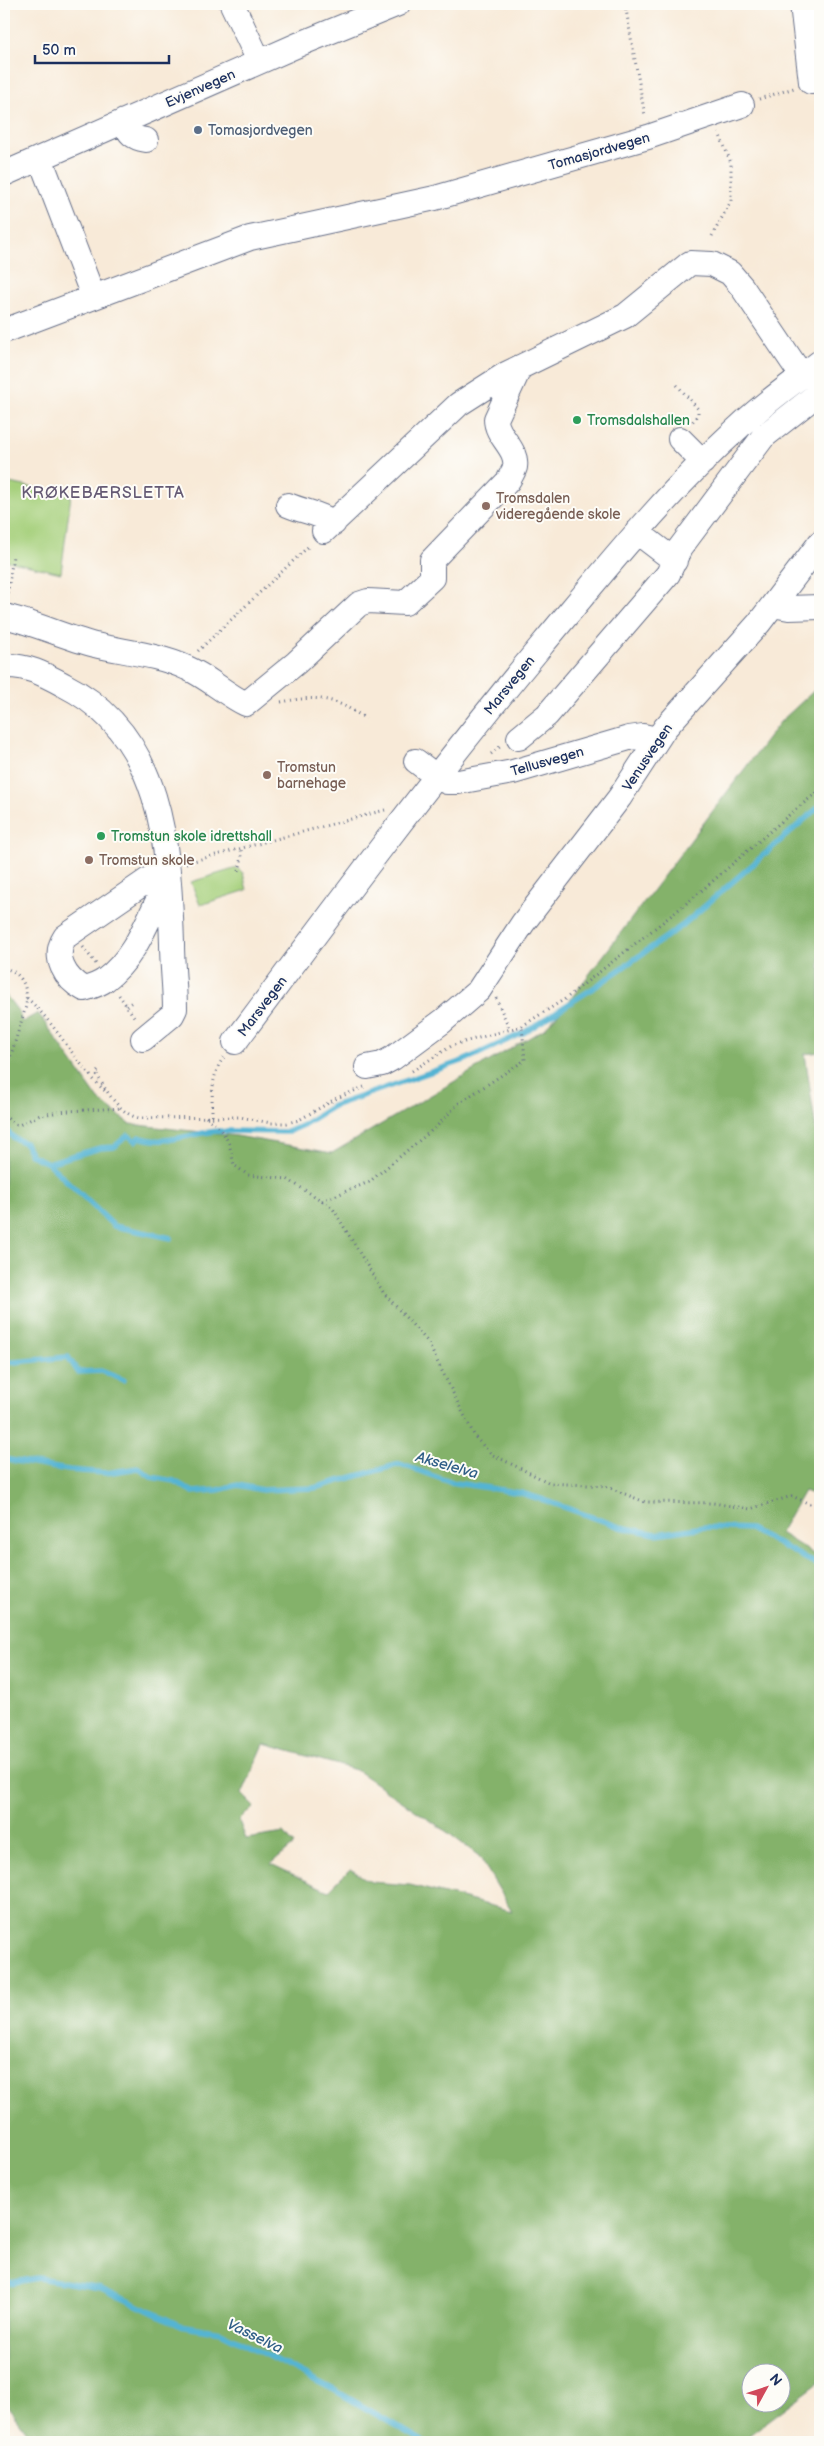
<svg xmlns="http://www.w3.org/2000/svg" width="824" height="2446" font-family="'Balsamiq Sans',sans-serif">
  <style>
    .green { fill: #a6d07b; stroke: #60806c }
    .forest { fill: #84b26b; stroke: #507064; fill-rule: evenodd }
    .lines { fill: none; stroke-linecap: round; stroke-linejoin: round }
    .stream { stroke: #54b4d3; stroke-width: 5.5 }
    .minor-casing { stroke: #687089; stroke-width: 26 }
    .path { stroke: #687089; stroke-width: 3; stroke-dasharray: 1 4; stroke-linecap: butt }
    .minor { stroke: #fff; stroke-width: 24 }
    .service-dot { fill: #5c6f8a; stroke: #fdfcf7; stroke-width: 2 }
    .leisure-dot { fill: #2e9e5b; stroke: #fdfcf7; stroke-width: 2 }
    .education-dot { fill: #8d6e63; stroke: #fdfcf7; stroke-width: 2 }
    .labels { text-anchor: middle; stroke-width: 4; stroke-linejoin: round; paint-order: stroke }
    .street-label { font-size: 14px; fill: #1b2f5e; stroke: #fdfcf7 }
    .service-label { font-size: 14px; fill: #4e5e75; stroke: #fdfcf7; text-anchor: start }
    .leisure-label { font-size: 14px; fill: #27864d; stroke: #fdfcf7; text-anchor: start }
    .education-label { font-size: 14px; fill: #785e54; stroke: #fdfcf7; text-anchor: start }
    .water-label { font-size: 15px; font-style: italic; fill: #2f5e87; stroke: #fdfcf7 }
    .quarter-label { font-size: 16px; letter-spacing: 1px; fill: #655a74; stroke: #fdfcf7 }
  </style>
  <rect width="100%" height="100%" fill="#fdfcf7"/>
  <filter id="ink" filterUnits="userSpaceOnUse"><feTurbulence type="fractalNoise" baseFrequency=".02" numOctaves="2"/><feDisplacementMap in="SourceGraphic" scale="10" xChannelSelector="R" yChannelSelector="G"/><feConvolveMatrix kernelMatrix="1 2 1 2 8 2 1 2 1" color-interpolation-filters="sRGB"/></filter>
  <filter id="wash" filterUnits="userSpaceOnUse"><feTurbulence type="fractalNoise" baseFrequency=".0096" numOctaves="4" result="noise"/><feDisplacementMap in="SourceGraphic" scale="20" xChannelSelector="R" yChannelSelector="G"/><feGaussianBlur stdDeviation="1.12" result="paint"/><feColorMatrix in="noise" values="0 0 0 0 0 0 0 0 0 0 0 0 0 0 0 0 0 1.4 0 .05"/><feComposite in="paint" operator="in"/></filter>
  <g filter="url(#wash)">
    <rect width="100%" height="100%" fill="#f8ead8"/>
    <path class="green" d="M4,482L71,495L61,573L4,560Z
      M237,868L243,873L247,890L200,905L191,882Z"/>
    <path class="forest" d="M820,685V1052L805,1054L820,1158V1497L804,1491L780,1533L820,1558V2382L740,2442H30L28,2433L4,2401V993L19,1012L22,1022L38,1013L99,1100L130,1124L237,1136L332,1153L544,1029L563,1009L780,722ZM264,1744L356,1770L447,1832L479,1856L512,1911L410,1885L371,1882L350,1869L328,1891L271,1864L294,1845L284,1833L246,1839L239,1821L254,1806L242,1794ZM752,2374H782V2404H752Z"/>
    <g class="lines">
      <path class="stream" d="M4,1128L14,1138L25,1143L31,1155L48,1163L114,1226L171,1238
        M226,1131L288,1132L303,1125L333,1106L465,1060L525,1032L598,985L683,925L820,806
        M48,1163L100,1148L114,1147L128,1135L135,1141L139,1137C166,1147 194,1131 221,1131
        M4,1363L68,1357L78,1372L101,1371L124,1380
        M4,1459L68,1470L106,1473L138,1468L151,1477L174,1481L193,1492L218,1490L238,1485L262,1490L314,1488L400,1464L450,1482L521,1493L544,1500L620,1527L656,1534L705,1527L750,1529L820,1566
        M4,2284L38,2278L101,2288L179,2325L221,2332L336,2391L424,2442"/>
    </g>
  </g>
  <g filter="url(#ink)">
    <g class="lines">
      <g class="minor-casing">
        <path id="minor" d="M232,4L259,61
          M802,4L811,82L820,80
          M124,121C129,134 133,138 146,140
          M40,158L93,296
          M4,174L300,44L398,4
          M4,331L250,238L435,198L648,137L742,105
          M680,439L703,462
          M288,505C304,512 320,513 334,523
          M324,531L459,404L506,374L625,316L690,263L712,264L730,273L742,287L802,376
          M637,532L675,561
          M773,605L789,608L820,607
          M4,616C35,623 64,637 95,645C125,652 159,655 187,668C208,677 225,694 246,704L296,663L359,604L368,601L405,603L432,578V560L508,481C510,477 514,471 515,467C518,448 496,437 496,419L520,367
          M4,666C27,665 44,674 64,685C163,735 169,846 172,944C172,966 175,987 175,1009L172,1015L143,1039
          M519,738L547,715L668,574L680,548L763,437L815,396L820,389
          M416,761L437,777L447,782H458L513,772L629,738L643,736L657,739
          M167,867L65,937C52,957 65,979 84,989C91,987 100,984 105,980C138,956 149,914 168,880
          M235,1042C335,908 435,774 542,645C605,570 666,493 739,427C764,403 793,383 820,362
          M367,1067L382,1064L393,1058L443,1021L479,990L523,923L620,797L665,728L759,623L820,543"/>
      </g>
      <path class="path" d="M625,4L645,116
        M759,99L794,88
        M712,236L731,201V163L719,133
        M677,385L698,409V414L691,424
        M7,598L13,556
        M198,651L310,545
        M281,702C319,695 334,697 366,719
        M491,754L501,746
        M186,863L385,810
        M239,871L242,857L241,849
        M83,947L96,964
        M4,968C23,973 28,988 26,1006L4,1078
        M119,995L135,1018
        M27,998C57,1025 75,1063 105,1091
        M496,998L510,1030
        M126,1006L132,1002
        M98,1071L96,1073C105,1089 119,1114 139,1118L240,1117L271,1123H287L299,1120L337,1098L364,1087
        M412,1071L453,1045L522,1026L565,999L692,899L789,815L820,790
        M4,1115L14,1124L19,1125L40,1115L67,1111L122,1108
        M212,1116C212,1096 211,1074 224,1057
        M206,1117C227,1133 229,1140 234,1165L248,1175L287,1179L332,1207L383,1292L427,1341L475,1437L491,1454L550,1483L605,1486L645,1502L713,1503L750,1509L792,1496L812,1505L820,1504
        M322,1201L369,1182L437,1126L459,1103L525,1060L522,1026"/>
      <use href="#minor" class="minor"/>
    </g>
  </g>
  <circle class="service-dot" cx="198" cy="130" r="5"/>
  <g class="leisure-dot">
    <circle cx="577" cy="420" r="5"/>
    <circle cx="101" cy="836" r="5"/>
  </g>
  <g class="education-dot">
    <circle cx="486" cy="506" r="5"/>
    <circle cx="267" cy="775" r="5"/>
    <circle cx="89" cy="860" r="5"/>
  </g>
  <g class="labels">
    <g class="street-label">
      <text transform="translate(200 88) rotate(-24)" y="5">Evjenvegen</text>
      <text transform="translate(599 151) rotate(-16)" y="5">Tomasjordvegen</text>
      <text transform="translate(509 685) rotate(-51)" y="5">Marsvegen</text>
      <text transform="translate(647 757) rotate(-56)" y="5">Venusvegen</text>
      <text transform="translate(547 761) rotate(-16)" y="5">Tellusvegen</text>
      <text transform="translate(262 1006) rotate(-53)" y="5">Marsvegen</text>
    </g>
    <g class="service-label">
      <text x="208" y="135">Tomasjordvegen</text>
    </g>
    <g class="leisure-label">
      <text x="587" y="425">Tromsdalshallen</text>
      <text x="111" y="841">Tromstun skole idrettshall</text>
    </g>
    <g class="education-label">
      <text x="496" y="503">Tromsdalen<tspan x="496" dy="16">videregående skole</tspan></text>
      <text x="277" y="772">Tromstun<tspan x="277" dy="16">barnehage</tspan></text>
      <text x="99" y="865">Tromstun skole</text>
    </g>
    <g class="water-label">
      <text transform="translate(447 1465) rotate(16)" y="5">Akselelva</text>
      <text transform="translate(255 2336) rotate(26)" y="5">Vasselva</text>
    </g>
    <g class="quarter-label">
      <text x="103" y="498">KRØKEBÆRSLETTA</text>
    </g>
  </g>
  <rect width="824" height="2446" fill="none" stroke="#fdfcf7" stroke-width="20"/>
  <g transform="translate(766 2388) rotate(50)"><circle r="24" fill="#fdfcf7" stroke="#a3aaba"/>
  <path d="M0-4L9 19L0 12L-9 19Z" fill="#d1495b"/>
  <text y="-8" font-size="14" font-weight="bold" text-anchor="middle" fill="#1b2f5e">N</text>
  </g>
  <path d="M35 55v8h134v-8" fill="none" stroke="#1b2f5e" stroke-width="2.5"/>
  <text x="42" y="55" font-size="15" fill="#1b2f5e" stroke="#fdfcf7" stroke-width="4" paint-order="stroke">50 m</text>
</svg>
